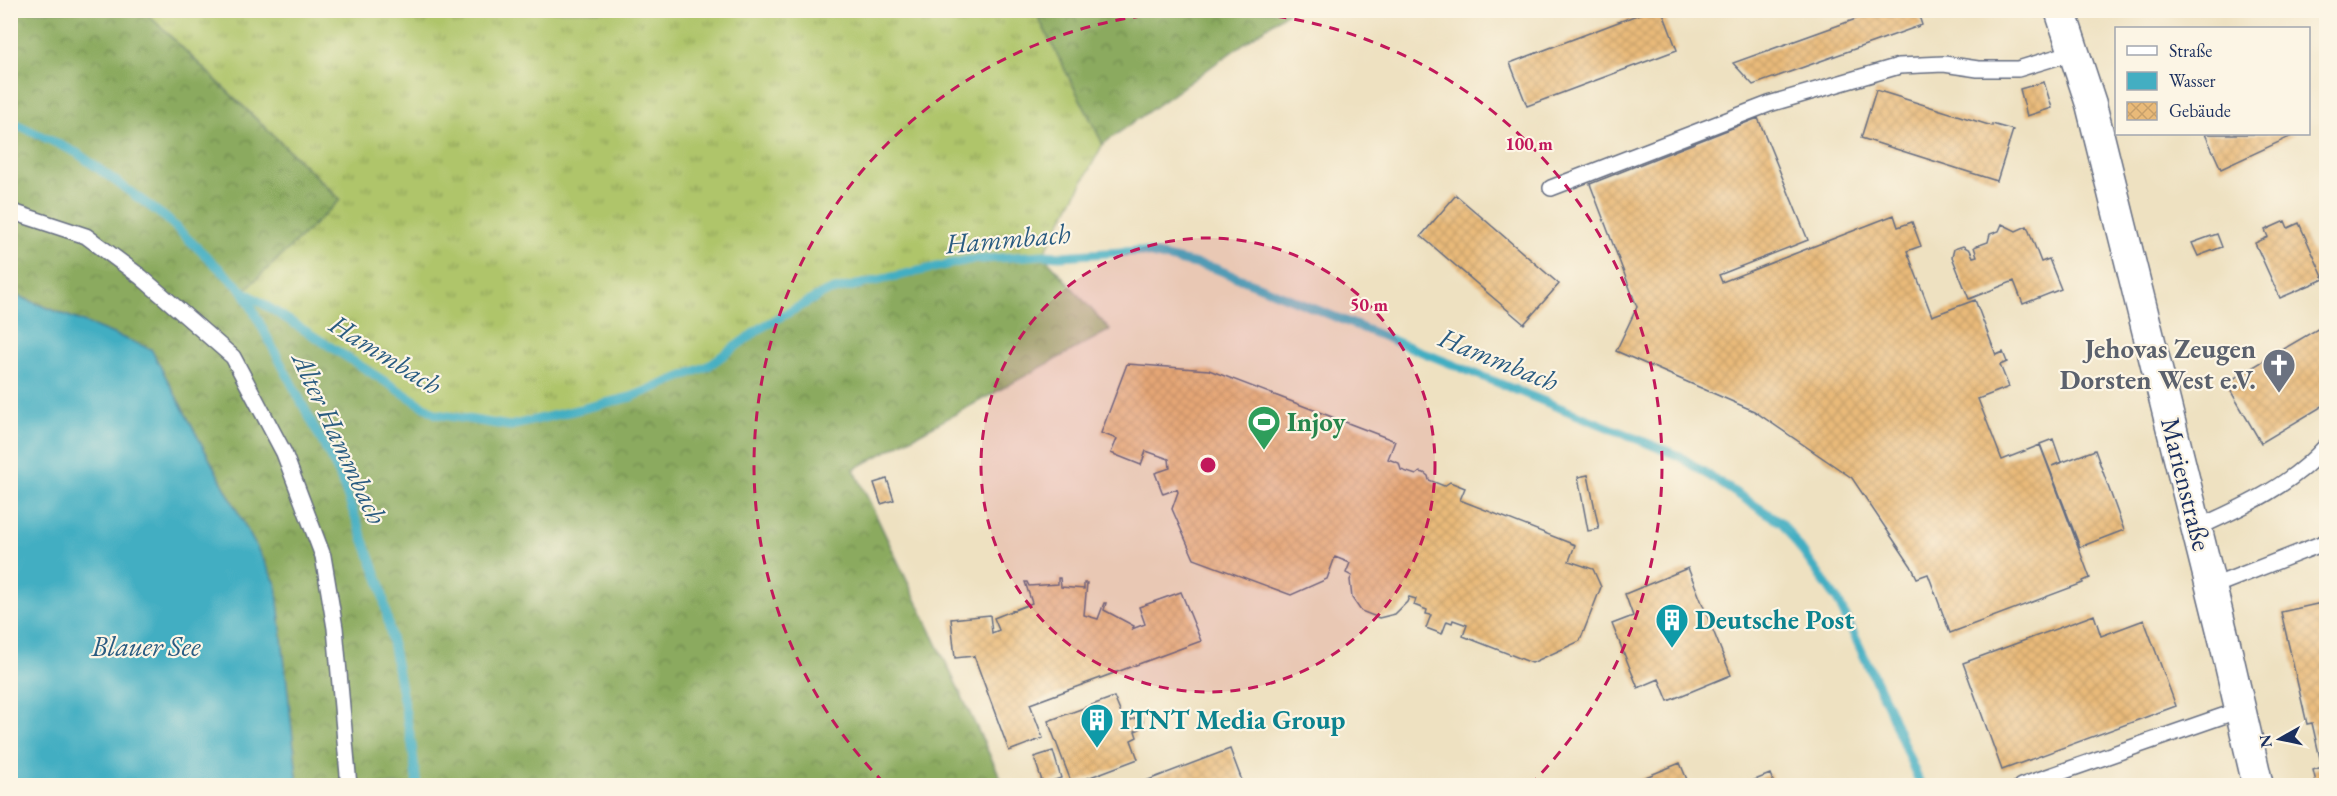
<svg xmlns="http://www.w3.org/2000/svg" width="2337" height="796" font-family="'EB Garamond',serif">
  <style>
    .grass { fill: url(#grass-tufts); stroke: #657a64; stroke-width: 1.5 }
    .forest { fill: url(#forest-crowns); stroke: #536c5e; stroke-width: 1.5 }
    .water { fill: #43aec2; stroke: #2f6e90; stroke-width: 1.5 }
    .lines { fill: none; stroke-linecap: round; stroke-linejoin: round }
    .stream { stroke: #43aec2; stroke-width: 9 }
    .building { fill: url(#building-cross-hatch) }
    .service-casing { stroke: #656d81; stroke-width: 18 }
    .minor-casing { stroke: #656d81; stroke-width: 33 }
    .service { stroke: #fff; stroke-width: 15 }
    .minor { stroke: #fff; stroke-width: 30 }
    .ring { fill: none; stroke: #c2185b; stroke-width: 3; stroke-dasharray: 10 8 }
    .labels { text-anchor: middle; stroke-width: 4.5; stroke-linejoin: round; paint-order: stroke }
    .worship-label { font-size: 27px; font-weight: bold; fill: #5b616d; stroke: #fcf5e5; text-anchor: end }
    .leisure-label { font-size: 27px; font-weight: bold; fill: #27864d; stroke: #fcf5e5; text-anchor: start }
    .street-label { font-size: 27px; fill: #1b2f5e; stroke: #fcf5e5 }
    .culture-label { font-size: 27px; font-weight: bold; fill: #0d838f; stroke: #fcf5e5; text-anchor: start }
    .water-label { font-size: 28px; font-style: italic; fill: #295b81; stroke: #fcf5e5 }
    .centre { fill: #c2185b; stroke: #fcf5e5; stroke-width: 3 }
    .ring-label { font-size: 18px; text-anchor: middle; font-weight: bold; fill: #c2185b; stroke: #fcf5e5; stroke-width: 4.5; stroke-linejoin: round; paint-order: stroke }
  </style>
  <defs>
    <pattern id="grass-tufts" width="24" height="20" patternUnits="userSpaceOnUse" patternTransform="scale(1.5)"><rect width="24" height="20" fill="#afc56a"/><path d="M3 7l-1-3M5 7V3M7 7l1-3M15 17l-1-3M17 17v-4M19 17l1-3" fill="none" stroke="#8ea05a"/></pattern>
    <pattern id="forest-crowns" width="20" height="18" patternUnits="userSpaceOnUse" patternTransform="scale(1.5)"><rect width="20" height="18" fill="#8baa5e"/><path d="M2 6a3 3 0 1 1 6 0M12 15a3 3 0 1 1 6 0" fill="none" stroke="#718b51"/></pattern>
    <pattern id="building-cross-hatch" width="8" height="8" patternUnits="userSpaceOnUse" patternTransform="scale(1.5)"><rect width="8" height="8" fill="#e9ba79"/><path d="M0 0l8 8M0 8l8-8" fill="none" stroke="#c7a06b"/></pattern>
  </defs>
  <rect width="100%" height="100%" fill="#fcf5e5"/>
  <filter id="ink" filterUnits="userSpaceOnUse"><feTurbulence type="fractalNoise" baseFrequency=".0167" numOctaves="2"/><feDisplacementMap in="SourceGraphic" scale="12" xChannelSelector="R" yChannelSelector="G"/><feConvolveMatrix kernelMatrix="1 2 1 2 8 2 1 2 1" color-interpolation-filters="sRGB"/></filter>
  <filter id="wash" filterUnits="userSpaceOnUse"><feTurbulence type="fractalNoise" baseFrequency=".008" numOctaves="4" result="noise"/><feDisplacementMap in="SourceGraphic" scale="24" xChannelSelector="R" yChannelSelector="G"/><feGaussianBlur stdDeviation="1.35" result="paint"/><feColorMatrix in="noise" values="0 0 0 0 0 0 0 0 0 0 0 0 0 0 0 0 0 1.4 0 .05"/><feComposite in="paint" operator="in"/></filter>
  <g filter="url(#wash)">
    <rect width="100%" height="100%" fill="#eee1c1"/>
    <path class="grass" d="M144,11H1035L1103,144L1043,255L968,260L826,292L764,326L708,366L631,397L510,426L436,414L243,291L340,199Z"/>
    <path class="forest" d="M10,11H144L340,200L244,291L436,414L510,426L631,397L708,366L764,326L826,292L968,260L1043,255L1110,330L854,469L1004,785H298L276,584L151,349L11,293Z
      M1035,11H1289L1103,144Z"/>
    <path class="water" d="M10,293L151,349L276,584L298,785H11Z"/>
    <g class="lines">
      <path class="stream" d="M10,121L77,153L166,218L243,291L436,414L510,426L631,397L708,366L764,326L826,292L968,260L1043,255L1060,256L1138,251L1214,268L1679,456L1782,523L1838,601L1889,709L1921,786
        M244,293L339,474L381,586L412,745L417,786"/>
    </g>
    <g id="blocks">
      <path class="building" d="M1650,10H1662L1677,50L1527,106L1510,63Z
        M1881,10H1917L1922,25L1753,85L1733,63Z
        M2044,82L2052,108L2027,116L2020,89Z
        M1876,90L1992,126V124L2013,130L1997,181L1861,138Z
        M1758,118L1808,240L1719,275L1722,282L1894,215L1898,227L1912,222L1921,246L1907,251L1932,316L1975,300L1996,355L2003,352L2007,362L2000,365L2009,387L1978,399L2002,460L2040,445L2090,578L2083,581V583L1950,633L1928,574L1917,578L1911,566L1852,478L1754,411L1616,351L1637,307L1590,184Z
        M2205,134H2296L2221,169Z
        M1456,195L1559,284L1524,324L1421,236Z
        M2285,221L2288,228L2299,223L2324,279L2280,298L2255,243L2268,237L2265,230Z
        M2002,224L2016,231L2027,226L2041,262L2049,259L2061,289L2023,304L2014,281L1969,299L1952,257L1954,249L1963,246L1970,250L1973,257L1977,256L1974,247L1988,242L1990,234L1999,231Z
        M2217,234L2222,247L2198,256L2192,243Z
        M2326,324V404L2261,443L2226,383Z
        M1127,364L1209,370L1395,441L1388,459L1399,463L1401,470L1416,475L1420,472L1424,473L1428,476L1429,480L1444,486L1450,482L1465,488L1460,500L1575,545L1569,561L1593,569L1601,587L1580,641L1532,663L1463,636L1467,625L1453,620L1452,623L1447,621L1442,634L1426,628L1431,615L1426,614L1427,610L1414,605L1416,599L1409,597L1407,602L1395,614L1379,618L1361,611L1352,598L1350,580L1352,576L1346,573L1350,563L1335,557L1327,579L1291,595L1194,559L1172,509L1178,492L1177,489L1163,494L1155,473L1170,468L1169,459L1146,451L1141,465L1111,453L1117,439L1101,433Z
        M2053,439L2061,462L2052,466L2095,450L2124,530L2080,547L2040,444Z
        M1588,475L1599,529L1588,531L1578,477Z
        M887,479L894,500L881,504L874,483Z
        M1688,568L1731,675L1668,701L1659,679L1638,688L1612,624L1633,616L1625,594Z
        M1058,578H1060L1061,587L1084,589V583H1087L1084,615L1098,619L1104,603H1106L1104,610L1134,626L1132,629L1145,624L1139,607L1181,592L1201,641L1030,704L1043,738L1009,751L974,656L955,658L951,619L990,615L992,633L999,630L994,618L1032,603L1025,582H1027L1029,586L1058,584Z
        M2326,602V786H2317L2313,770L2322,767L2312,723L2307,724L2281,612Z
        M2094,615L2101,636L2144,620L2176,706L2002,770L1963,663Z
        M1114,697L1122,716L1128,714L1131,720L1136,718L1143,721L1140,729L1135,731L1137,737L1131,740L1138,759L1072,784L1048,721Z
        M1230,749L1244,786H1135V785Z
        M1053,751L1061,778L1043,784L1034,757Z
        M1680,763L1688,782L1680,786H1632L1631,783Z
        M1770,774L1775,786H1742V785Z"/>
    </g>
  </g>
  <g filter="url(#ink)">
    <use href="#blocks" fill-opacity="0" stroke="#656d81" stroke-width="1.5"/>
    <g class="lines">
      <g class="service-casing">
        <path id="service" d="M1551,188L1769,104L1899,66L1944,64L1978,69H2018L2074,52
          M10,211L86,236L141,277L233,357L284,453L323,556L335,628L349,786
          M2197,528C2243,507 2292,485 2326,446
          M2211,587L2326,542
          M2021,786L2240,710"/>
      </g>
      <g class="minor-casing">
        <path id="minor" d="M2060,10L2091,104L2225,643L2258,786"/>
      </g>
      <use href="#service" class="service"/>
      <use href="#minor" class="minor"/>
    </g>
  </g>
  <circle cx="1208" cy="465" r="227" fill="#c2185b" fill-opacity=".12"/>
  <g class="ring">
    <circle cx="1208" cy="465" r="227"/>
    <path d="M884 783A454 454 0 1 1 1532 783"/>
  </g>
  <defs>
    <g id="church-pin" transform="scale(1.725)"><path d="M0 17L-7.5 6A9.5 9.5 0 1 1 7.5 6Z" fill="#6b7280" stroke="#fcf5e5"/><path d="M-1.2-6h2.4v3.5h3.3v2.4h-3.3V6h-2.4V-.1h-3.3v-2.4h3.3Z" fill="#fff"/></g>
    <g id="stadium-pin" transform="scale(1.725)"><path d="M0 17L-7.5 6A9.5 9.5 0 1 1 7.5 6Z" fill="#2e9e5b" stroke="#fcf5e5"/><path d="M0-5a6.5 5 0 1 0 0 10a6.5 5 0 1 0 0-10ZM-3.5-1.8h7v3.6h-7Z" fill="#fff"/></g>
    <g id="building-pin" transform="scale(1.725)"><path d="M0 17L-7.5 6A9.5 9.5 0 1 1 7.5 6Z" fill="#0f9aa8" stroke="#fcf5e5"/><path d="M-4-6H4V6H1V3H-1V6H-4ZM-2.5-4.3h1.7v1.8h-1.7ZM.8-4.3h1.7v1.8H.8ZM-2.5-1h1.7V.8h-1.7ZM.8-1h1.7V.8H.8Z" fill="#fff"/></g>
  </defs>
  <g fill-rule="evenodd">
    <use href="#church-pin" x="2279" y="365"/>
    <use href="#stadium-pin" x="1264" y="422"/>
    <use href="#building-pin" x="1672" y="620"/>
    <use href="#building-pin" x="1097" y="720"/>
  </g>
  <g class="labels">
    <g class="worship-label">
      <text x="2256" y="358">Jehovas Zeugen<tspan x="2256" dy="31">Dorsten West e.V.</tspan></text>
    </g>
    <g class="leisure-label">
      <text x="1287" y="431">Injoy</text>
    </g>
    <g class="street-label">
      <text transform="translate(2186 484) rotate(76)" y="9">Marienstraße</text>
    </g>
    <g class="culture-label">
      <text x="1695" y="629">Deutsche Post</text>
      <text x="1120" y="729">ITNT Media Group</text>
    </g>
    <g class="water-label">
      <text transform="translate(1008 238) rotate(-5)" y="10">Hammbach</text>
      <text transform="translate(386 354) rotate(32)" y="10">Hammbach</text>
      <text transform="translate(1499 359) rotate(22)" y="10">Hammbach</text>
      <text transform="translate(340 438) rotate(65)" y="10">Alter Hammbach</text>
      <text x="146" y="656">Blauer See</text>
    </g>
  </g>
  <circle cx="1208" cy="465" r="9" class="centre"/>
  <g class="ring-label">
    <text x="1529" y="150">100 m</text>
    <text x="1369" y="311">50 m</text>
  </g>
  <rect width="2337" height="796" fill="none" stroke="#fcf5e5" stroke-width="36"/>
  <rect x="2115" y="27" width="195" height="108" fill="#fcf5e5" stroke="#a2a6af" stroke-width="1.5"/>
  <rect x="2127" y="46" width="30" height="9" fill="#ffffff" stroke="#a2a6af" stroke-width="1.5"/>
  <text x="2169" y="57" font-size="18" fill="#1b2f5e">Straße</text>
  <rect x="2127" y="72" width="30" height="18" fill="#43aec2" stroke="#a2a6af" stroke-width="1.5"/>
  <text x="2169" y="87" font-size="18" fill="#1b2f5e">Wasser</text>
  <rect x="2127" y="102" width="30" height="18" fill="url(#building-cross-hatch)" stroke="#a2a6af" stroke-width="1.5"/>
  <text x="2169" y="117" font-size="18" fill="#1b2f5e">Gebäude</text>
  <g transform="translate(2280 739) rotate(261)" stroke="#fcf5e5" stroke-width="4.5" paint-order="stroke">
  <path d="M0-4.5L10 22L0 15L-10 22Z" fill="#1b2f5e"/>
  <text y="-9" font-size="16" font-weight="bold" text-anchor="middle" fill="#1b2f5e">N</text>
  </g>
</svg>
